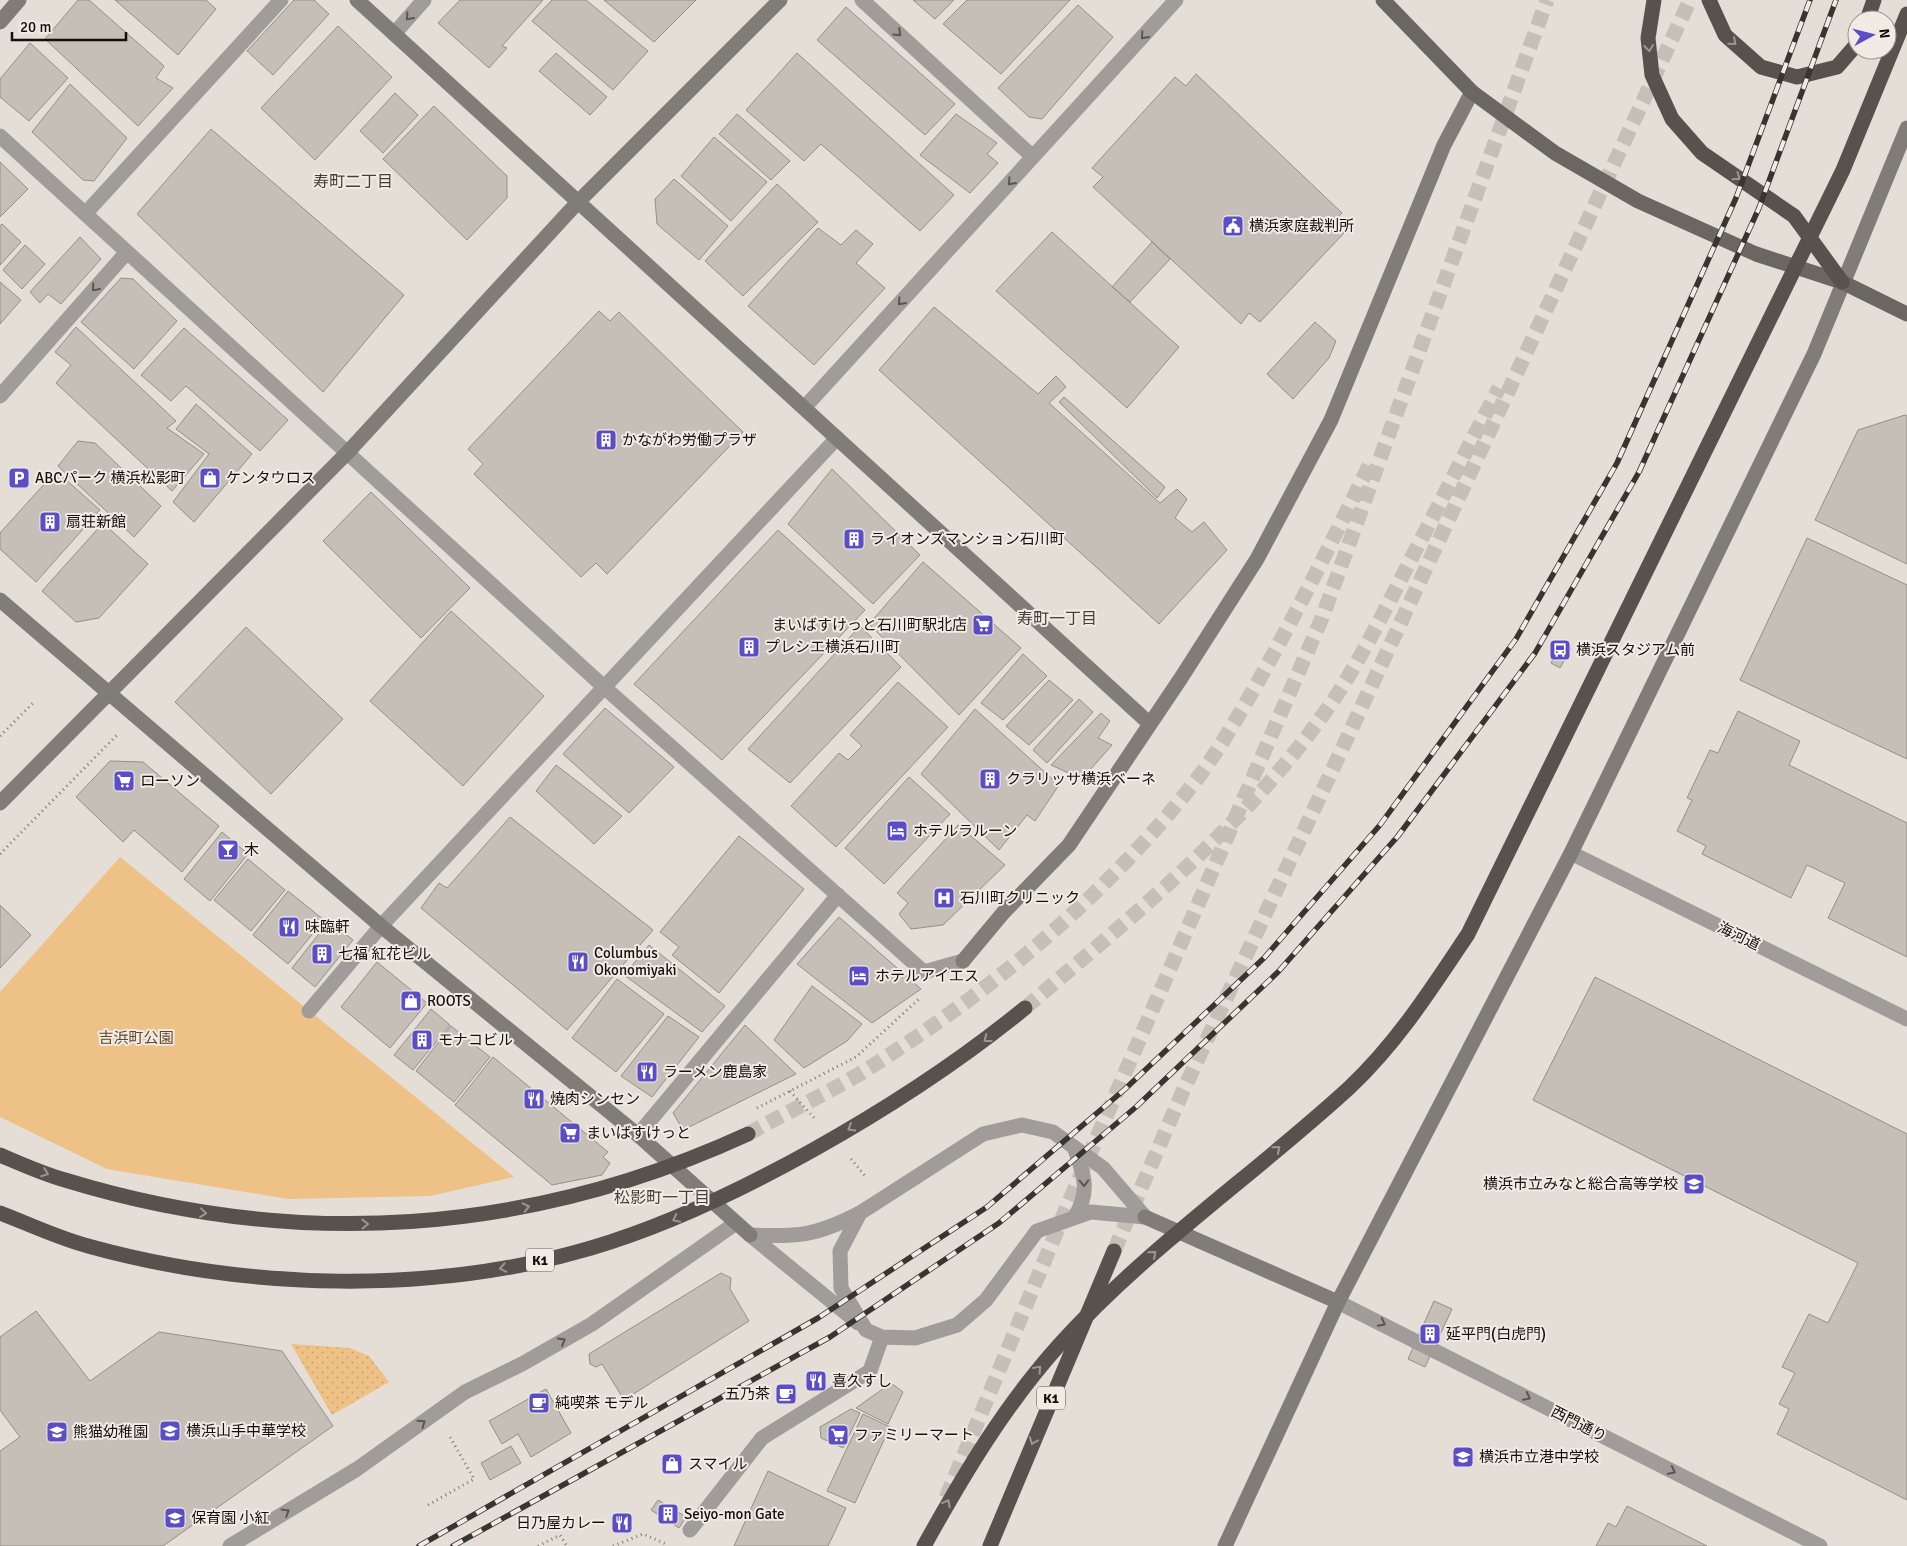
<svg xmlns="http://www.w3.org/2000/svg" width="1907" height="1546" font-family="Signika,'Noto Sans JP',sans-serif">
  <style>
    .grass { fill: url(#grass-dots) }
    .green { fill: #eec186 }
    .building { fill: #c5bfb7; stroke: #948f87 }
    .lines { fill: none; stroke-linecap: round; stroke-linejoin: round }
    .highway-tunnel { stroke: #c5bfb8; stroke-width: 15; stroke-dasharray: 15 8; stroke-linecap: butt }
    .path { stroke: #7c7873; stroke-width: 3; stroke-dasharray: 1 4; stroke-linecap: butt }
    .lane { stroke: #9f9c99; stroke-width: 15 }
    .street { stroke: #9f9c99; stroke-width: 15 }
    .secondary { stroke: #807c78; stroke-width: 15 }
    .primary { stroke: #6a6660; stroke-width: 15 }
    .highway { stroke: #58524c; stroke-width: 15 }
    .rail-casing { stroke: #373532; stroke-width: 5.5 }
    .rail { stroke: #f1ebe3; stroke-width: 4; stroke-dasharray: 11; stroke-linecap: butt }
    .highway-bridge { stroke: #58524c; stroke-width: 15 }
    .oneway { stroke: #595654 }
    .oneway2 { stroke: #9d9790 }
    .labels { text-anchor: middle; stroke-width: 4; stroke-linejoin: round; paint-order: stroke }
    .shield { fill: #f1ebe3; stroke: #56524f; stroke-width: 1 }
    .shield-label { font-size: 14px; font-weight: bold; fill: #13110f }
    .poi-label { font-size: 15px; fill: #13110f; stroke: #f1ebe3; text-anchor: start }
    .street-label { font-size: 15px; fill: #13110f; stroke: #f1ebe3 }
    .park-label { font-size: 15px; fill: #624825; stroke: #f1ebe3 }
    .neighbourhood-label { font-size: 16px; fill: #443f38; stroke: #f1ebe3 }
  </style>
  <defs>
    <pattern id="grass-dots" width="8" height="8" patternUnits="userSpaceOnUse" patternTransform="scale(1.25)"><rect width="8" height="8" fill="#eec186"/><path d="M2 2h.1M6 6h.1" fill="none" stroke="#cba572" stroke-width="1.8" stroke-linecap="round"/></pattern>
  </defs>
  <rect width="100%" height="100%" fill="#e4ded6"/>
  <path class="grass" d="M291,1344L350,1348L369,1356L389,1382L332,1415Z"/>
  <path class="green" d="M120,857L514,1177L430,1196L288,1199L107,1169L0,1117V992Z"/>
  <path class="building" d="M78,0H89L164,66L156,78L173,88L138,126L45,39Z
    M115,0H206L216,9L178,55Z
    M294,0H314L329,14L273,75L247,51Z
    M460,0H543L502,46L507,48L489,68L438,23Z
    M552,0H586L648,51L613,90L532,21Z
    M604,0H696L654,42Z
    M913,0H954L935,19Z
    M967,0H1070L1001,74L943,24Z
    M1078,5L1113,37L1042,119L1029,117L998,88Z
    M846,7L955,104L925,135L817,40Z
    M338,26L392,77L315,160L261,108Z
    M30,43L68,78L29,121L0,97V79Z
    M556,53L607,97L590,115L539,71Z
    M797,53L954,195L920,231L821,144L804,161L746,110Z
    M1196,74L1342,213L1332,223L1344,233L1260,322L1249,313L1241,324L1093,187L1103,177L1092,168L1175,77L1186,86Z
    M70,84L127,138L94,181L83,180L32,132Z
    M395,93L418,115L383,153L360,131Z
    M434,106L507,176V198L467,240L383,159Z
    M737,114L790,161L771,180L719,134Z
    M956,114L997,143L987,154L998,163L970,193L920,155Z
    M211,129L404,295L323,392L137,214Z
    M714,137L767,182L731,221L681,176Z
    M0,162L28,189L0,217Z
    M674,179L728,226L699,260L657,224L655,199Z
    M777,184L818,222L743,296L705,261Z
    M2,224L21,242L0,265V226Z
    M818,228L841,245L856,230L873,244L856,263L885,288L814,365L748,306Z
    M1052,232L1179,347L1127,408L996,291Z
    M80,237L101,259L61,304L48,294L40,303L30,292Z
    M1152,242L1170,259L1130,302L1112,287Z
    M25,245L45,264L22,289L3,270Z
    M121,278L133,279L177,321L134,369L81,322Z
    M0,282L21,300L0,324Z
    M934,307L1038,394L1056,376L1066,387L1049,403L1160,503L1177,489L1187,499L1175,518L1192,532L1204,522L1227,550L1159,624L879,370Z
    M599,311L610,321L619,312L743,432L607,574L596,563L581,577L474,474L483,464L468,449Z
    M1315,322L1336,341L1329,358L1293,399L1267,374Z
    M76,327L176,421L167,428L204,454L172,491L56,383L71,365L55,352Z
    M184,328L288,420L260,451L186,386L171,401L141,375Z
    M1064,397L1165,487L1157,498L1059,402Z
    M196,404L252,454L194,522L173,502L209,454L176,429Z
    M1905,415L1907,416V564L1815,520L1858,430Z
    M78,441L95,443L161,506L134,537L58,466Z
    M832,469L920,555L873,604L788,524Z
    M56,471L100,510L36,582L0,549V533Z
    M371,492L470,588L421,638L323,541Z
    M103,523L148,564L99,618L76,622L42,591Z
    M778,530L865,610L722,760L634,684Z
    M1807,538L1907,585V759L1740,680Z
    M923,562L1021,648L959,715L869,624Z
    M451,611L544,696L463,786L370,701Z
    M860,626L901,667L790,783L748,749Z
    M246,627L343,719L271,794L175,702Z
    M1561,643L1571,648L1560,668L1551,663Z
    M1023,654L1047,676L1003,720L981,703Z
    M1049,680L1073,700L1029,745L1006,726Z
    M898,682L948,727L836,847L791,806L839,753L848,760L862,746L850,735Z
    M1079,699L1093,712L1047,763L1033,750Z
    M605,708L674,767L629,813L563,754Z
    M975,709L1059,785L1035,821L1027,815L999,850L921,774Z
    M1738,711L1800,741L1789,765L1907,823V957L1828,918L1845,883L1807,865L1791,898L1702,854L1706,846L1677,831L1692,800L1687,798L1710,750L1718,753Z
    M1101,713L1110,721L1098,738L1112,745L1082,779L1051,765Z
    M110,761L143,762L219,826L182,872L134,830L123,842L76,797Z
    M556,765L622,816L594,844L536,791Z
    M909,777L950,814L884,884L845,848Z
    M510,817L653,930L567,1030L421,908L439,883L447,888Z
    M958,825L1005,865L943,925L911,929L899,914L908,903L897,893Z
    M222,832L248,854L210,901L184,879Z
    M739,836L804,889L719,993L672,955L679,947L660,932Z
    M248,859L285,890L251,931L214,900Z
    M288,891L324,920L288,964L253,935Z
    M0,905L31,935L0,968Z
    M839,917L921,989L872,1023L797,964Z
    M329,921L353,940L315,987L292,968Z
    M649,945L725,1006L702,1032L624,975Z
    M377,962L427,1003L390,1048L341,1007Z
    M1595,977L1907,1134V1500L1777,1434L1789,1409L1779,1404L1795,1373L1782,1367L1809,1314L1828,1323L1858,1263L1533,1100Z
    M617,979L664,1014L616,1072L572,1038Z
    M812,986L862,1024L847,1041L804,1068L774,1040Z
    M431,1009L450,1025L413,1070L394,1055Z
    M668,1016L699,1037L652,1097L621,1076Z
    M745,1025L796,1074L683,1130L673,1113Z
    M451,1026L490,1057L454,1102L416,1071Z
    M493,1057L608,1152L603,1157L610,1163L602,1175L552,1185L455,1105Z
    M721,1273L731,1278L730,1289L749,1321L624,1400L602,1364L596,1367L590,1364L589,1354Z
    M1434,1301L1452,1309L1425,1367L1408,1359Z
    M36,1311L90,1381L159,1332L282,1351L333,1426L163,1546H0V1451L20,1437L0,1410V1337Z
    M891,1383L903,1392L888,1424L856,1408Z
    M546,1389L571,1433L531,1457L518,1434L502,1444L489,1421Z
    M851,1409L860,1413L843,1448L821,1438L820,1427Z
    M863,1414L890,1427L855,1503L827,1491Z
    M511,1446L521,1463L490,1480L481,1463Z
    M768,1471L846,1508L828,1546H734Z
    M658,1500L686,1517L679,1528L651,1510Z
    M1627,1506L1707,1546H1596L1608,1523L1616,1527Z"/>
  <g class="lines">
    <path class="highway-tunnel" d="M1025,1008C1137,912 1258,816 1340,690C1366,649 1388,604 1410,561C1440,503 1469,445 1499,388
      M748,1134C790,1110 836,1090 877,1063C996,987 1106,895 1194,783C1217,753 1236,720 1255,687C1297,613 1334,537 1372,460
      M1114,1251L1183,1091L1690,0
      M946,1498L1066,1209L1322,618L1547,0"/>
    <path class="path" d="M0,736L35,701
      M0,854L117,735
      M790,1091L815,1119
      M757,1108L856,1057L920,998
      M851,1159L866,1177
      M428,1505L474,1479L450,1437
      M538,1546L560,1535L567,1546
      M613,1546L643,1534L666,1544"/>
    <path class="lane" d="M309,1011L381,926"/>
    <path class="street" d="M862,0L1033,157
      M394,34L424,0
      M0,136L604,687L924,972L963,961
      M85,214L281,0
      M0,396L127,252
      M804,408L1176,0
      M1571,853L1907,1019
      M381,926L837,438
      M1022,1125L1053,1132L1103,1168L1145,1217L1091,1212L1037,1231L986,1300L957,1325L915,1338L882,1337L866,1330L841,1288L840,1251L860,1213L983,1134Z
      M638,1135L838,895
      M1074,1218C1091,1192 1084,1174 1074,1147
      M750,1235L858,1323
      M750,1235C798,1237 816,1236 860,1213
      M1338,1302L1820,1546
      M690,1530L762,1438L870,1371L882,1337
      M230,1546L357,1469L465,1392L522,1364L592,1324L736,1223"/>
    <path class="secondary" d="M357,0L1150,724
      M0,22L19,0
      M0,600L381,926L638,1135L750,1235
      M0,803L348,452L578,202L780,0
      M963,961L1003,913L1069,845L1181,678L1257,559L1331,420L1444,145L1472,92
      M1145,1217L1338,1302
      M1225,1546L1338,1302L1571,853L1814,354L1907,128"/>
    <path class="primary" d="M1383,0L1472,92L1555,153L1638,201L1756,254L1842,282L1907,314"/>
    <path class="highway" d="M1654,0L1648,38L1652,75L1672,119L1702,153L1794,216L1842,282
      M1709,0L1725,35L1761,67L1797,77L1837,67L1857,44
      M1867,20L1874,0
      M990,1546L1114,1251"/>
    <g class="rail-casing">
      <path id="rail" d="M419,1546L818,1318L987,1207L1124,1090L1264,958L1380,825L1516,639L1617,463L1736,198L1810,0
        M453,1546L830,1337L999,1223L1136,1107L1278,972L1398,836L1535,653L1639,472L1759,208L1836,0"/>
    </g>
    <use href="#rail" class="rail"/>
    <path class="highway-bridge" d="M0,1155C21,1164 43,1174 65,1180C297,1251 528,1235 748,1134
      M0,1213C29,1224 58,1238 88,1246C247,1290 432,1295 591,1248C669,1225 743,1189 813,1150C888,1108 959,1062 1025,1008
      M924,1546C964,1474 1005,1405 1060,1344C1147,1248 1254,1175 1349,1088C1397,1043 1432,988 1468,934L1843,170L1907,14"/>
  </g>
  <defs><path id="oneway-chevron" d="M-2-3.5L2.5 0L-2 3.5" fill="none" stroke-width="1.6" stroke-linecap="round" stroke-linejoin="round" transform="scale(1.25)"/></defs>
  <g class="oneway">
    <use href="#oneway-chevron" transform="translate(409 17) rotate(132)"/>
    <use href="#oneway-chevron" transform="translate(898 33) rotate(43)"/>
    <use href="#oneway-chevron" transform="translate(1144 36) rotate(132)"/>
    <use href="#oneway-chevron" transform="translate(1011 182) rotate(132)"/>
    <use href="#oneway-chevron" transform="translate(95 288) rotate(131)"/>
    <use href="#oneway-chevron" transform="translate(901 302) rotate(132)"/>
    <use href="#oneway-chevron" transform="translate(1084 1183) rotate(89)"/>
    <use href="#oneway-chevron" transform="translate(1382 1323) rotate(27)"/>
    <use href="#oneway-chevron" transform="translate(562 1341) rotate(-30)"/>
    <use href="#oneway-chevron" transform="translate(1527 1397) rotate(27)"/>
    <use href="#oneway-chevron" transform="translate(422 1423) rotate(-35)"/>
    <use href="#oneway-chevron" transform="translate(1672 1471) rotate(27)"/>
    <use href="#oneway-chevron" transform="translate(286 1512) rotate(-31)"/>
  </g>
  <g class="oneway2">
    <use href="#oneway-chevron" transform="translate(1733 42) rotate(41)"/>
    <use href="#oneway-chevron" transform="translate(1649 48) rotate(83)"/>
    <use href="#oneway-chevron" transform="translate(1737 177) rotate(35)"/>
    <use href="#oneway-chevron" transform="translate(987 1039) rotate(142)"/>
    <use href="#oneway-chevron" transform="translate(851 1128) rotate(150)"/>
    <use href="#oneway-chevron" transform="translate(1277 1149) rotate(-40)"/>
    <use href="#oneway-chevron" transform="translate(45 1173) rotate(21)"/>
    <use href="#oneway-chevron" transform="translate(526 1207) rotate(-13)"/>
    <use href="#oneway-chevron" transform="translate(203 1213) rotate(6)"/>
    <use href="#oneway-chevron" transform="translate(676 1219) rotate(154)"/>
    <use href="#oneway-chevron" transform="translate(365 1224) rotate(-1)"/>
    <use href="#oneway-chevron" transform="translate(1153 1254) rotate(-41)"/>
    <use href="#oneway-chevron" transform="translate(503 1268) rotate(169)"/>
    <use href="#oneway-chevron" transform="translate(1038 1369) rotate(-49)"/>
    <use href="#oneway-chevron" transform="translate(1033 1441) rotate(112)"/>
    <use href="#oneway-chevron" transform="translate(947 1503) rotate(-61)"/>
  </g>
  <defs>
    <g id="civic-square" transform="scale(1.125)"><rect x="-9" y="-9" width="18" height="18" rx="4" fill="#5b4dc5" stroke="#f1ebe3"/><path d="M-.6-6.5H3V-4.5H.6V-3L4-1V1h2V6H-6V1h2V-1L-.6-3ZM-1.2 2.5V6h2.4V2.5Z" fill="#fff"/></g>
    <g id="building-square" transform="scale(1.125)"><rect x="-9" y="-9" width="18" height="18" rx="4" fill="#5b4dc5" stroke="#f1ebe3"/><path d="M-4-6H4V6H1V3H-1V6H-4ZM-2.5-4.3h1.7v1.8h-1.7ZM.8-4.3h1.7v1.8H.8ZM-2.5-1h1.7V.8h-1.7ZM.8-1h1.7V.8H.8Z" fill="#fff"/></g>
    <g id="parking-square" transform="scale(1.125)"><rect x="-9" y="-9" width="18" height="18" rx="4" fill="#5b4dc5" stroke="#f1ebe3"/><path d="M-3.5-5.5H1a3.5 3.5 0 0 1 0 7H-1V5.5H-3.5ZM-1-3.4V-.6H.8a1.4 1.4 0 0 0 0-2.8Z" fill="#fff"/></g>
    <g id="shop-square" transform="scale(1.125)"><rect x="-9" y="-9" width="18" height="18" rx="4" fill="#5b4dc5" stroke="#f1ebe3"/><path d="M-5-2.5h2.3a2.7 3.5 0 0 1 5.4 0H5L5.5 6h-11ZM-1.5-2.5h3a1.5 2.3 0 0 0-3 0Z" fill="#fff"/></g>
    <g id="supermarket-square" transform="scale(1.125)"><rect x="-9" y="-9" width="18" height="18" rx="4" fill="#5b4dc5" stroke="#f1ebe3"/><path d="M-6-5.5h2.5l.6 2H6L4.5 2H-2.5L-4.4-4H-6ZM-1.5 3.2a1.3 1.3 0 1 0 .1 0ZM3 3.2a1.3 1.3 0 1 0 .1 0Z" fill="#fff"/></g>
    <g id="bus-square" transform="scale(1.125)"><rect x="-9" y="-9" width="18" height="18" rx="4" fill="#5b4dc5" stroke="#f1ebe3"/><path d="M-5-6H5V4H4V6H2V4H-2V6H-4V4H-5ZM-3.5-4V0h7V-4ZM-3.5 1.2v1.5H-2V1.2ZM2 1.2v1.5H3.5V1.2Z" fill="#fff"/></g>
    <g id="hotel-square" transform="scale(1.125)"><rect x="-9" y="-9" width="18" height="18" rx="4" fill="#5b4dc5" stroke="#f1ebe3"/><path d="M-6-4.5h1.5V1H6V5H4.5V3h-9V5H-6ZM-4 0a1.8 1.8 0 1 1 3.6 0ZM.5 0V-2.5h3Q6-2.5 6 0Z" fill="#fff"/></g>
    <g id="bar-square" transform="scale(1.125)"><rect x="-9" y="-9" width="18" height="18" rx="4" fill="#5b4dc5" stroke="#f1ebe3"/><path d="M-6-5H6L.8 .8V4.5H3.5V6h-7V4.5H-.8V.8Z" fill="#fff"/></g>
    <g id="hospital-square" transform="scale(1.125)"><rect x="-9" y="-9" width="18" height="18" rx="4" fill="#5b4dc5" stroke="#f1ebe3"/><path d="M-5-5h3v3.5h4V-5h3V5h-3V1.5h-4V5h-3Z" fill="#fff"/></g>
    <g id="restaurant-square" transform="scale(1.125)"><rect x="-9" y="-9" width="18" height="18" rx="4" fill="#5b4dc5" stroke="#f1ebe3"/><path d="M-5-6h1v4h1v-4h1v4h1v-4h1v5L-1.5 .5V6h-2V.5L-5-1ZM5-6V6H3V1.5H1.5Q1.5-4 5-6Z" fill="#fff"/></g>
    <g id="school-square" transform="scale(1.125)"><rect x="-9" y="-9" width="18" height="18" rx="4" fill="#5b4dc5" stroke="#f1ebe3"/><path d="M0-5L7-2L0 1L-7-2ZM-4 1L0 2.5L4 1V4Q0 6-4 4Z" fill="#fff"/></g>
    <g id="cafe-square" transform="scale(1.125)"><rect x="-9" y="-9" width="18" height="18" rx="4" fill="#5b4dc5" stroke="#f1ebe3"/><path d="M-5.5-4.5H6V0H3Q3 3.5 0 3.5H-2.5Q-5.5 3.5-5.5 0ZM3-3.2v2h1.7v-2ZM-6 4.5H4V6H-6Z" fill="#fff"/></g>
  </defs>
  <g fill-rule="evenodd">
    <use href="#civic-square" x="1233" y="226"/>
    <use href="#building-square" x="606" y="440"/>
    <use href="#parking-square" x="19" y="478"/>
    <use href="#shop-square" x="210" y="478"/>
    <use href="#building-square" x="50" y="522"/>
    <use href="#building-square" x="854" y="539"/>
    <use href="#supermarket-square" x="983" y="625"/>
    <use href="#building-square" x="749" y="647"/>
    <use href="#bus-square" x="1560" y="650"/>
    <use href="#building-square" x="990" y="779"/>
    <use href="#supermarket-square" x="124" y="781"/>
    <use href="#hotel-square" x="897" y="831"/>
    <use href="#bar-square" x="228" y="850"/>
    <use href="#hospital-square" x="944" y="898"/>
    <use href="#restaurant-square" x="289" y="927"/>
    <use href="#building-square" x="322" y="954"/>
    <use href="#restaurant-square" x="578" y="962"/>
    <use href="#hotel-square" x="859" y="976"/>
    <use href="#shop-square" x="411" y="1001"/>
    <use href="#building-square" x="422" y="1040"/>
    <use href="#restaurant-square" x="647" y="1072"/>
    <use href="#restaurant-square" x="534" y="1099"/>
    <use href="#supermarket-square" x="570" y="1133"/>
    <use href="#school-square" x="1694" y="1184"/>
    <use href="#building-square" x="1430" y="1334"/>
    <use href="#restaurant-square" x="816" y="1381"/>
    <use href="#cafe-square" x="786" y="1394"/>
    <use href="#cafe-square" x="539" y="1403"/>
    <use href="#school-square" x="170" y="1431"/>
    <use href="#school-square" x="57" y="1432"/>
    <use href="#supermarket-square" x="838" y="1435"/>
    <use href="#school-square" x="1463" y="1457"/>
    <use href="#shop-square" x="672" y="1464"/>
    <use href="#building-square" x="668" y="1514"/>
    <use href="#school-square" x="175" y="1518"/>
    <use href="#restaurant-square" x="622" y="1523"/>
  </g>
  <g class="labels">
    <g class="shield">
      <rect x="526" y="1248.5" width="28" height="23" rx="4"/>
      <rect x="1037" y="1386.5" width="28" height="23" rx="4"/>
    </g>
    <g class="shield-label">
      <text x="540" y="1265">K1</text>
      <text x="1051" y="1403">K1</text>
    </g>
    <g class="poi-label">
      <text x="1249" y="231">横浜家庭裁判所</text>
      <text x="622" y="445">かながわ労働プラザ</text>
      <text x="35" y="483">ABCパーク 横浜松影町</text>
      <text x="226" y="483">ケンタウロス</text>
      <text x="66" y="527">扇荘新館</text>
      <text x="870" y="544">ライオンズマンション石川町</text>
      <text x="967" y="630" text-anchor="end">まいばすけっと石川町駅北店</text>
      <text x="765" y="652">プレシエ横浜石川町</text>
      <text x="1576" y="655">横浜スタジアム前</text>
      <text x="1006" y="784">クラリッサ横浜ベーネ</text>
      <text x="140" y="786">ローソン</text>
      <text x="913" y="836">ホテルラルーン</text>
      <text x="244" y="855">木</text>
      <text x="960" y="903">石川町クリニック</text>
      <text x="305" y="932">味臨軒</text>
      <text x="594" y="958">Columbus<tspan x="594" dy="17">Okonomiyaki</tspan></text>
      <text x="338" y="959">七福 紅花ビル</text>
      <text x="875" y="981">ホテルアイエス</text>
      <text x="427" y="1006">ROOTS</text>
      <text x="438" y="1045">モナコビル</text>
      <text x="663" y="1077">ラーメン鹿島家</text>
      <text x="550" y="1104">焼肉シンセン</text>
      <text x="586" y="1138">まいばすけっと</text>
      <text x="1678" y="1189" text-anchor="end">横浜市立みなと総合高等学校</text>
      <text x="1446" y="1339">延平門(白虎門)</text>
      <text x="832" y="1386">喜久すし</text>
      <text x="770" y="1399" text-anchor="end">五乃茶</text>
      <text x="555" y="1408">純喫茶 モデル</text>
      <text x="186" y="1436">横浜山手中華学校</text>
      <text x="73" y="1437">熊猫幼稚園</text>
      <text x="854" y="1440">ファミリーマート</text>
      <text x="1479" y="1462">横浜市立港中学校</text>
      <text x="688" y="1469">スマイル</text>
      <text x="684" y="1519">Seiyo-mon Gate</text>
      <text x="191" y="1523">保育園 小紅</text>
      <text x="606" y="1528" text-anchor="end">日乃屋カレー</text>
    </g>
    <g class="street-label">
      <text transform="translate(1739 936) rotate(26)" y="5">海河道</text>
      <text transform="translate(1579 1424) rotate(27)" y="5">西門通り</text>
    </g>
    <g class="park-label">
      <text x="136" y="1043">吉浜町公園</text>
    </g>
    <g class="neighbourhood-label">
      <text x="353" y="187">寿町二丁目</text>
      <text x="1057" y="624">寿町一丁目</text>
      <text x="662" y="1203">松影町一丁目</text>
    </g>
  </g>
  <g transform="translate(1872 35) rotate(83)"><circle r="24" fill="#f1ebe3" stroke="#98948e"/>
  <path d="M0-4L9 19L0 12L-9 19Z" fill="#5b4dc5"/>
  <text y="-8" font-size="14" font-weight="bold" text-anchor="middle" fill="#13110f">N</text>
  </g>
  <path d="M12 32v8h114v-8" fill="none" stroke="#13110f" stroke-width="2.5"/>
  <text x="20" y="32" font-size="15" fill="#13110f" stroke="#f1ebe3" stroke-width="4" paint-order="stroke">20 m</text>
</svg>
